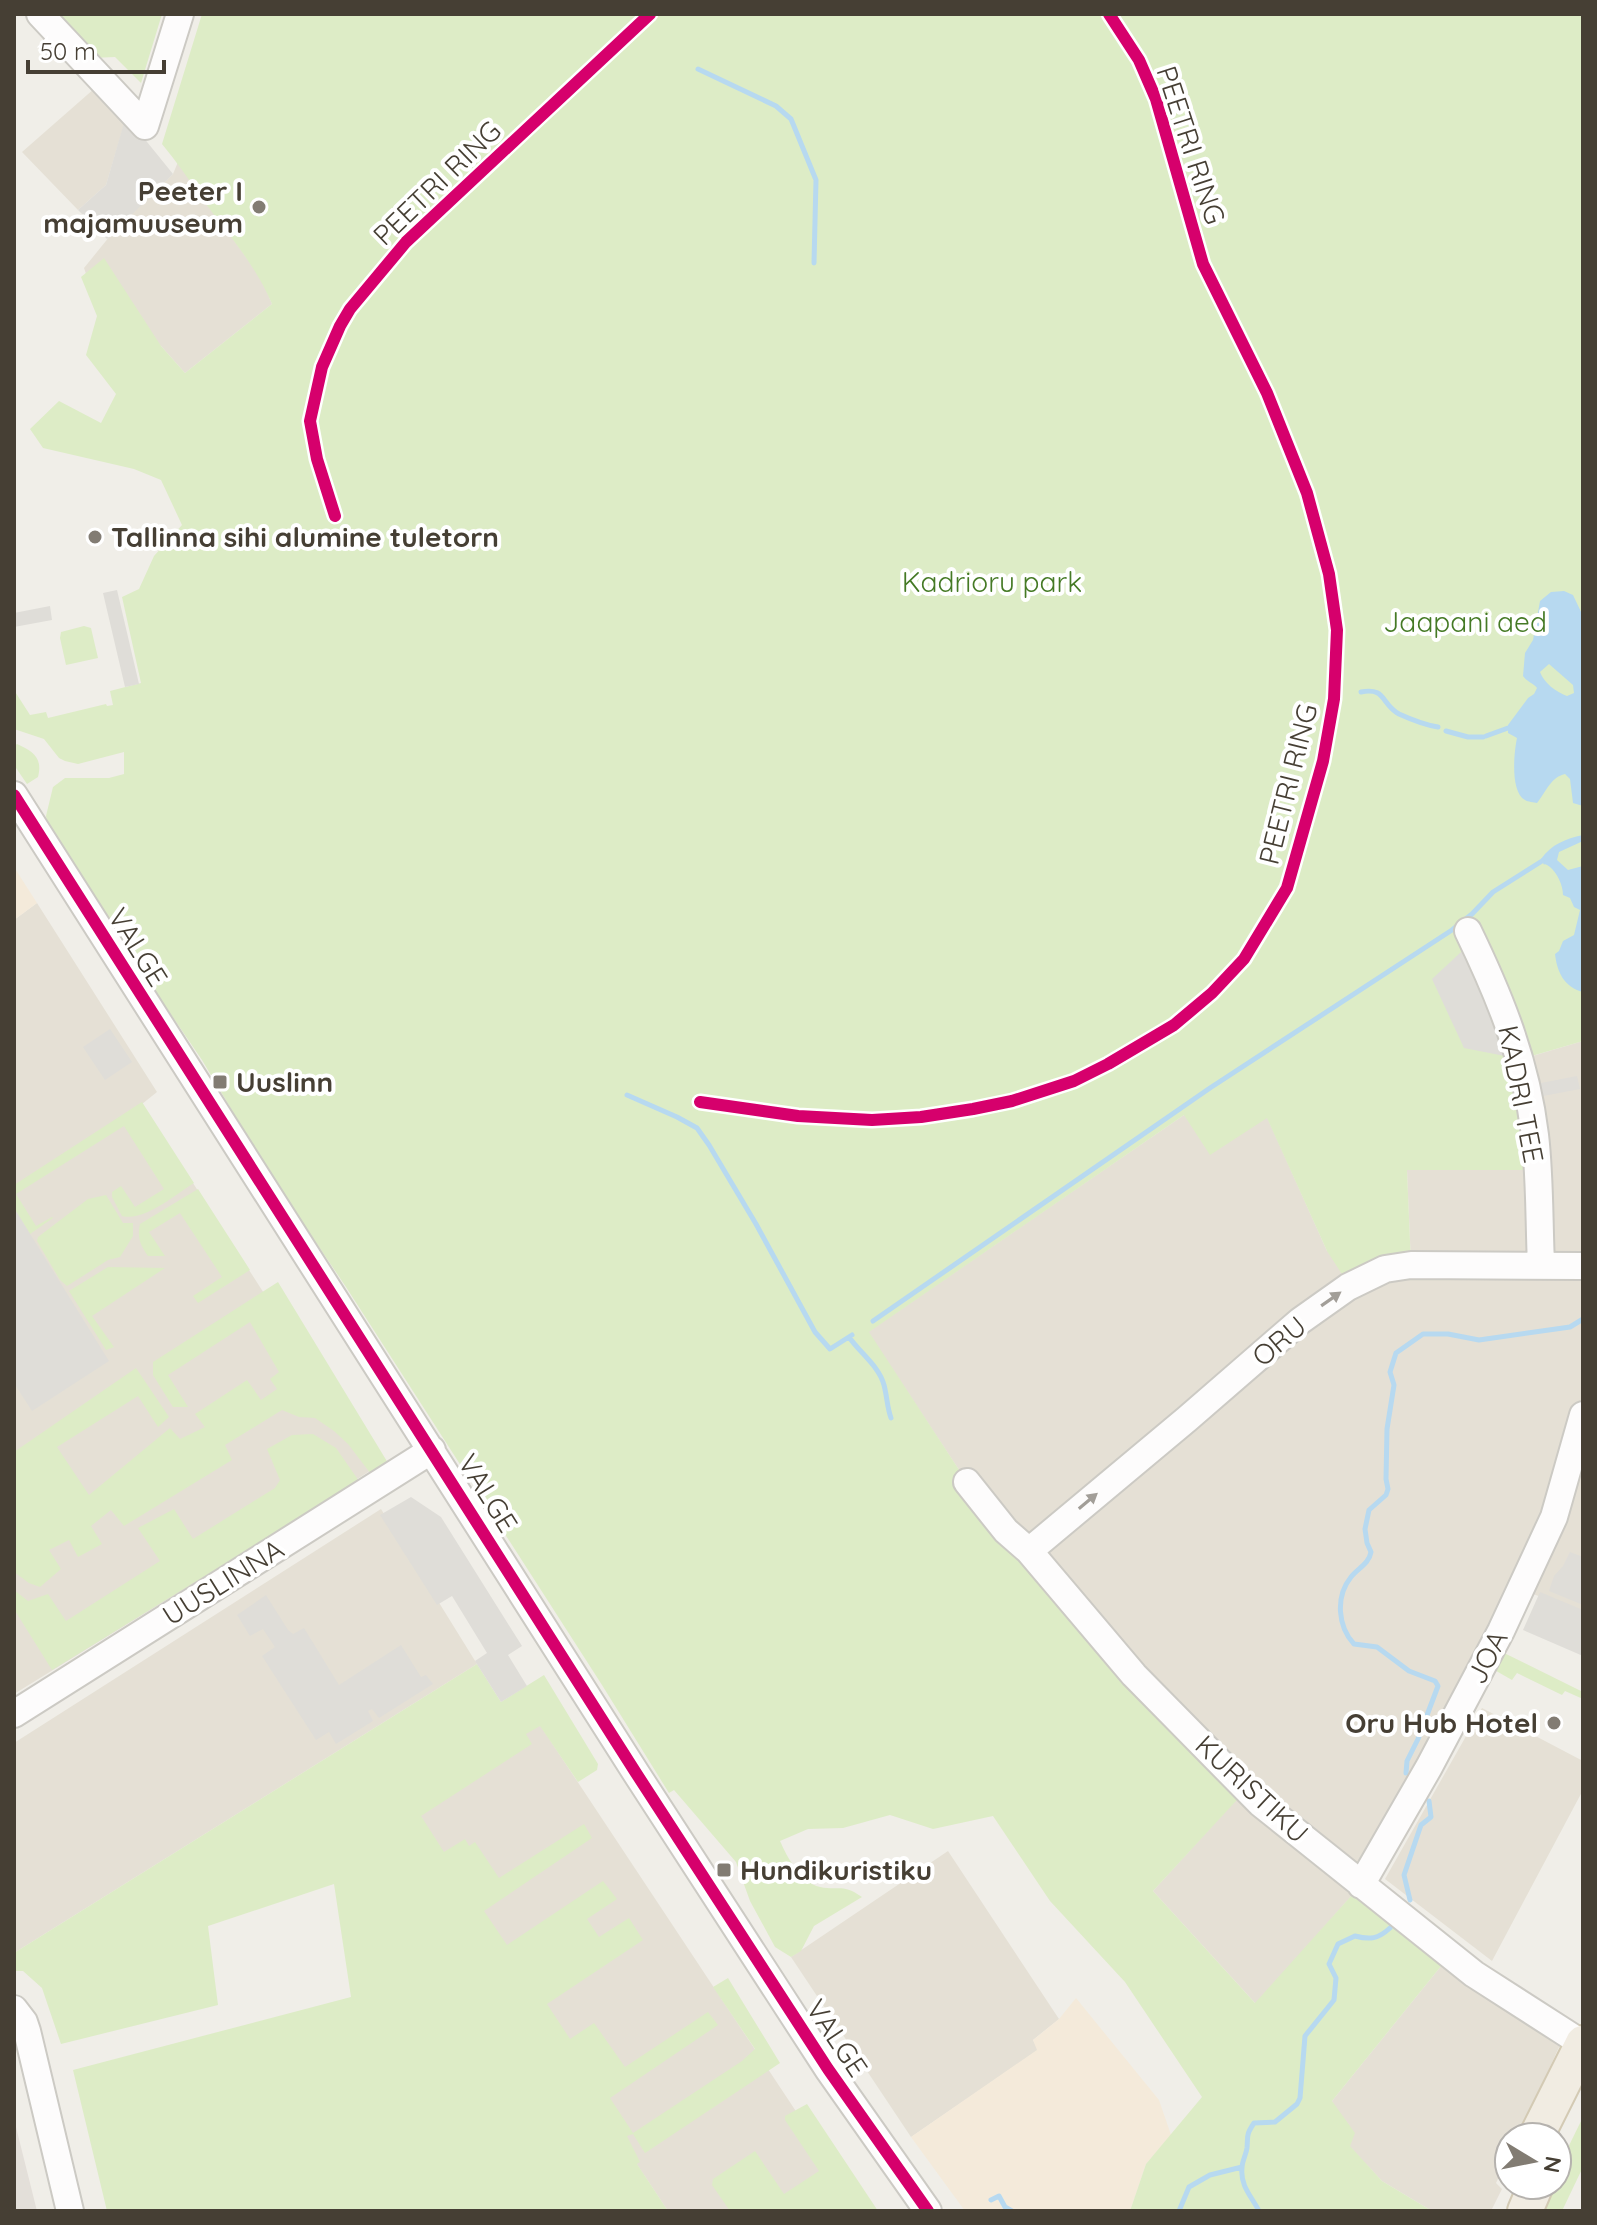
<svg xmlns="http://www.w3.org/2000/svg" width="1597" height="2225" font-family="Quicksand,sans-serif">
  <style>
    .residential { fill: #e5e0d5 }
    .commercial { fill: #f4eada }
    .industrial { fill: #e3dfd9 }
    .green { fill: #ddecc6 }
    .parking { fill: #dfddd8 }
    .water { fill: #b7d9f0; fill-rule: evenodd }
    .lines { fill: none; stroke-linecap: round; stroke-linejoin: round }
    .stream { stroke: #b7d9f0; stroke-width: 5 }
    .minor-casing { stroke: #cccac4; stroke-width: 30 }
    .major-casing { stroke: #d3cab4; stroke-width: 38 }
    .minor { stroke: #fdfcfc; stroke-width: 26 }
    .major { stroke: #f1ece2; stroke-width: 34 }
    .cycleway-casing { stroke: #fff; stroke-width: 17 }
    .cycleway { stroke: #d6006c; stroke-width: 12 }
    .oneway { fill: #a29e98 }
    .poi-dot { fill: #827c73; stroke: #fff; stroke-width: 3 }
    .labels { text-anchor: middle; stroke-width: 8; stroke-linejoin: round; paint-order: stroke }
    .street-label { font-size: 28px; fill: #463f34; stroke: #fff }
    .poi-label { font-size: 28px; font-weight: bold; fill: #463f34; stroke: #fff; text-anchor: start }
    .park-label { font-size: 28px; fill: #457a25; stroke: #fff }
  </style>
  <rect width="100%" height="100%" fill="#f0eee8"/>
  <path class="residential" d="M103,81L129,108L106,185L78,210L22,152Z
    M178,162L261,278L272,304L185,373L161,346L101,317L84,268L118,226L173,174Z
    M37,903L157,1092L142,1104L376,1467L202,1578L14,1694V920Z
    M1583,1041V1613L1520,1589L1361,1885L1256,2004L1153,1891L1246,1789L967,1482L868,1332L1184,1115L1267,1117L1327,1251L1411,1264L1407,1170H1537L1529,1057Z
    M381,1509L477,1664L14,1953V1743Z
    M1482,1708L1583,1761V1790L1492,1961L1385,1879Z
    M536,1719L862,2211H668L400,1808Z
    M948,1851L1059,2019L1033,2040L1038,2050L911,2137L791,1957Z
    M1450,1955L1565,2034L1518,2137H1509V2156L1496,2183L1502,2189L1491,2211H1432L1382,2181L1349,2146L1332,2101Z"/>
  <path class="commercial" d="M14,867L37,903L14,920Z
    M1076,1998L1159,2100L1171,2135L1146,2164L1130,2211H965L911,2137L1037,2050L1033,2040L1059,2019Z"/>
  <path class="industrial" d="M14,2119L37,2211H14Z"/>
  <path class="green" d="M51,14H162L141,83L115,57L92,58Z
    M202,14H1583V1041L1521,1059L1537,1170H1407L1411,1265L1347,1282L1327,1251L1267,1118L1210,1155L1184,1115L869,1332L967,1482L1247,1789L1153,1891L1255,2003L1361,1885L1450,1955L1332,2101L1355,2133L1350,2146L1382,2181L1432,2211H1130L1146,2164L1202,2097L1125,1982L1050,1901L993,1816L933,1829L890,1815L843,1828L808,1829L780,1841C787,1857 801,1883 820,1887C840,1891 842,1883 862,1897L814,1926L801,1951L791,1957L775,1947L750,1901L736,1862L674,1790L669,1793L602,1685L346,1287L271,1176L202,1060L157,994L47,822L46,816L53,787L65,778H109L124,774V752L78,764L65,761L59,758L44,739L14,729V690L30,715L46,712L48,718L106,704L107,706L113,705L110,691L141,683L122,597L139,589L154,556L182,525L161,480L134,469L43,448L30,429L59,401L101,423L116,394L86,355L97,316L81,277L104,258L161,346L185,373L272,304C255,264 228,234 203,200C190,181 177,162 162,144Z
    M84,626L91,628L98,658L66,665L60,638L61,632Z
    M17,744C33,751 43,758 38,777L27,784L14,765V746Z
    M142,1102L194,1183C176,1194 144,1222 122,1216L112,1197V1192L121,1186L135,1207L164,1189L124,1126L16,1194L36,1226L52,1217L53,1218L30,1234L14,1208V1185Z
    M198,1189L250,1270L198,1303L193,1296L222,1277L180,1213L149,1232L165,1256H148C140,1245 137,1237 140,1224Z
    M106,1195L123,1223H133V1236L120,1257L108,1260L67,1286L60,1280L37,1241L38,1237L88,1199Z
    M108,1267L165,1268L92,1316L114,1347L106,1350L69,1291Z
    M278,1282L388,1463L371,1474L348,1444L334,1431L315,1418L299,1417L282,1410L225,1445L232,1460L124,1526L111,1510L91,1526L102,1544L78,1557L69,1540L49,1550L61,1569L40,1587L29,1583L14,1572V1452L136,1368L169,1417L158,1427L138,1396L57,1447L89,1495L170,1428L180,1439L205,1427L195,1414L247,1380L261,1400L277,1389L270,1379L279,1372L250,1322L168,1375L188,1407H173L153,1375V1362Z
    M313,1434L336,1448L359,1481L52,1670L14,1609V1590L28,1601L48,1594L66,1621L160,1561L138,1528L174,1509L193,1539L275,1488L280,1480L267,1449L292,1435Z
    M1502,1652L1583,1692V1699L1565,1691L1562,1695L1517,1673L1512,1680L1491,1668Z
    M477,1664L501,1702L544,1675L598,1764L597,1770L578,1782L540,1726L526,1734L532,1744L421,1816L444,1852L465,1839L469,1846L475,1842L499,1878L584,1824L592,1838L484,1911L507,1945L603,1881L617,1899L587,1919L599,1937L629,1918L643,1940L547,2004L570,2039L594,2023L625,2067L708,2012L718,2025L610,2098L633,2133L742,2061L755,2049L713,1987L728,1978L780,2063L645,2153L633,2134L627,2136L640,2162L637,2164L668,2211H107L73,2070L351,1997L334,1884L208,1926L218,2005L61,2044L42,1988L23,1971H14V1953Z
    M807,2104L878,2211H730L712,2185L713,2179L755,2151L784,2194L819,2171L785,2120V2116Z
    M1583,2117V2167L1562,2211H1538L1550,2185H1557V2170Z"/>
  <path class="parking" d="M126,116L173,174L107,239L78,210L106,185Z
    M117,590L139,684L125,687L103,593Z
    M50,606L52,620L14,627V613Z
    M1475,945L1520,1059L1464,1048L1432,979L1460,953Z
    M110,1029L132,1062L105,1080L83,1047Z
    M1577,1076L1580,1089L1538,1097L1536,1084Z
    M14,1208L109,1361L32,1411L14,1383Z
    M411,1497L441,1517L522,1646L508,1655L527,1686L501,1702L475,1661L487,1653L452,1596L437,1605L380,1515Z
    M1570,1552L1583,1557V1605L1549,1591L1554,1576L1563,1566Z
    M1540,1592L1583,1610V1656L1523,1630Z
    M266,1595L288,1630L293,1634L304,1628L339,1685L401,1645L421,1677L426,1675L433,1684L379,1718L372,1709L368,1711L373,1721L336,1744L329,1732L316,1740L262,1656L275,1647L263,1629L250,1636L237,1615Z"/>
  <path class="water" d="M1564,591L1573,595L1583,616V806L1573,803L1570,779L1565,774C1551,777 1546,792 1537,803C1534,802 1528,802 1525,800C1510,792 1514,752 1517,738L1508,733V725L1528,698L1534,694L1537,688C1533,683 1527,682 1523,676L1525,653L1533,640L1540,601L1551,592ZM1549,664L1573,685L1574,693L1567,696C1556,692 1544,683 1540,672Z
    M1583,835V841L1559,852L1557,860L1568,870L1583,866V992C1564,987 1557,972 1555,954L1559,951L1563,941L1574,935L1580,910L1574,907L1570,898L1563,895C1563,885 1557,873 1550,867C1540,860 1547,870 1541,859C1552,844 1565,839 1583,835Z"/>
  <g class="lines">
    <path class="stream" d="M698,69L776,106L791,119L816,180L814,263
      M1361,692C1386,687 1381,704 1399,714C1410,719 1425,725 1438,727
      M1446,731L1468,737H1483
      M1486,736L1508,728
      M627,1095L677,1117L697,1128L709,1145L756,1224L815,1332L830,1349L852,1335
      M873,1321L1210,1088L1452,930L1472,914L1493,892L1542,861
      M849,1337C860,1353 879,1366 884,1385C887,1396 887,1407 891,1418
      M1406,1773L1407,1761L1418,1739L1438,1686L1435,1681L1409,1671L1377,1647L1354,1644C1338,1627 1335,1597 1351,1577C1358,1568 1369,1564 1371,1552L1367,1543L1365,1529L1369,1510L1386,1495L1388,1489L1386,1479L1387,1429L1394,1385L1390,1372L1396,1353L1423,1334H1448L1479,1340L1570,1327L1583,1319
      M1410,1900L1404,1875L1421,1825L1431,1817L1429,1801
      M991,2200L999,2196L1005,2207L1012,2211
      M1179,2211L1189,2187L1210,2175L1242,2167
      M1259,2211C1252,2197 1240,2186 1242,2168C1242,2161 1246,2155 1247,2148C1248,2135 1246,2135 1254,2123L1275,2122L1297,2104L1300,2098L1305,2036L1334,2000L1336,1978L1329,1964L1338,1944L1355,1936C1370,1940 1378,1939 1390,1928"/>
    <g class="minor-casing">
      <path id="minor" d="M40,14L145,126L180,14
        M14,795L636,1773L828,2069L928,2211
        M1468,931C1500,997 1526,1061 1535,1135C1540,1177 1539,1222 1541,1264
        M967,1482L1006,1531L1029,1551L1134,1675L1260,1803L1474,1974L1583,2044
        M1029,1551L1187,1419L1300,1321L1348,1287L1385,1269L1411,1265L1583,1266
        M14,1714L432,1450
        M1361,1885L1429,1767L1501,1631L1554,1517L1583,1415
        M14,2009L24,2022L27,2031L70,2211"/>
    </g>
    <g class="major-casing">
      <path id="major" d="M1536,2137L1583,2043
        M1525,2211L1536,2185"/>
    </g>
    <use href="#minor" class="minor"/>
    <use href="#major" class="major"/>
    <g class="cycleway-casing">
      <path id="cycleway" d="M335,516L317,459L310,421L322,367L340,326L350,309L406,242L650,14
        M14,795L636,1773L828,2069L928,2211
        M700,1102L798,1116L872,1120L921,1117L973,1109L1012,1101L1074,1081L1108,1064L1174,1025L1212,993L1244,959L1287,888L1323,761L1334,699L1337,630L1329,574L1307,493L1267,393L1203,264L1156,99L1139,60L1109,14"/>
    </g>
    <use href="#cycleway" class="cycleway"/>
  </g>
  <defs><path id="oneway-solid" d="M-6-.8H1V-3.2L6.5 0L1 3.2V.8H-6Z" transform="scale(2)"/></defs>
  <g class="oneway">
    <use href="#oneway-solid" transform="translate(1331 1299) rotate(-35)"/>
    <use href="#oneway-solid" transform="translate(1088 1501) rotate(-40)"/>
  </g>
  <g class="poi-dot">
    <circle cx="259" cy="207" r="8"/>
    <circle cx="95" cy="537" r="8"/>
    <rect x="212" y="1074" width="16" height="16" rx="4"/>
    <circle cx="1554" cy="1723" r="8"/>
    <rect x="716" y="1862" width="16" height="16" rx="4"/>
  </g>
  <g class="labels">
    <g class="street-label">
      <text transform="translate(1191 145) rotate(72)" y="10">PEETRI RING</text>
      <text transform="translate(437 183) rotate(-44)" y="10">PEETRI RING</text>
      <text transform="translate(1288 784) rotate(-76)" y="10">PEETRI RING</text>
      <text transform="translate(138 947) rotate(58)" y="10">VALGE</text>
      <text transform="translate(1521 1094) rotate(79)" y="10">KADRI TEE</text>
      <text transform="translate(1279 1341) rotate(-40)" y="10">ORU</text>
      <text transform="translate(488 1493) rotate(58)" y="10">VALGE</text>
      <text transform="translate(223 1582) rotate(-32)" y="10">UUSLINNA</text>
      <text transform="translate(1487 1657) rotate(-63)" y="10">JOA</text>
      <text transform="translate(1252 1789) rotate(43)" y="10">KURISTIKU</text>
      <text transform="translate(837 2038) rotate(56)" y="10">VALGE</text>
    </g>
    <g class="poi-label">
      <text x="243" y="201" text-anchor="end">Peeter I<tspan x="243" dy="32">majamuuseum</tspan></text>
      <text x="111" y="547">Tallinna sihi alumine tuletorn</text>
      <text x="236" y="1092">Uuslinn</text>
      <text x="1538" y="1733" text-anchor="end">Oru Hub Hotel</text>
      <text x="740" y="1880">Hundikuristiku</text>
    </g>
    <g class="park-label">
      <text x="992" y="592">Kadrioru park</text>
      <text x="1465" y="632">Jaapani aed</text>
    </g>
  </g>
  <rect width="1597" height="2225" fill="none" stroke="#463f34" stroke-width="32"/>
  <g transform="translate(1533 2161) rotate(100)"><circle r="38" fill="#ffffff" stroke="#b5b2ae" stroke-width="2"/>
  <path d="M0-6L14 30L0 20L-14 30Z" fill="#827c73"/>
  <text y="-12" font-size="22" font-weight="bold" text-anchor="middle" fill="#463f34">N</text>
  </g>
  <path d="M28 60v12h136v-12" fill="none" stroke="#463f34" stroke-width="4"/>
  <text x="40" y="60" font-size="24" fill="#463f34" stroke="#ffffff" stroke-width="6" paint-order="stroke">50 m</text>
</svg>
